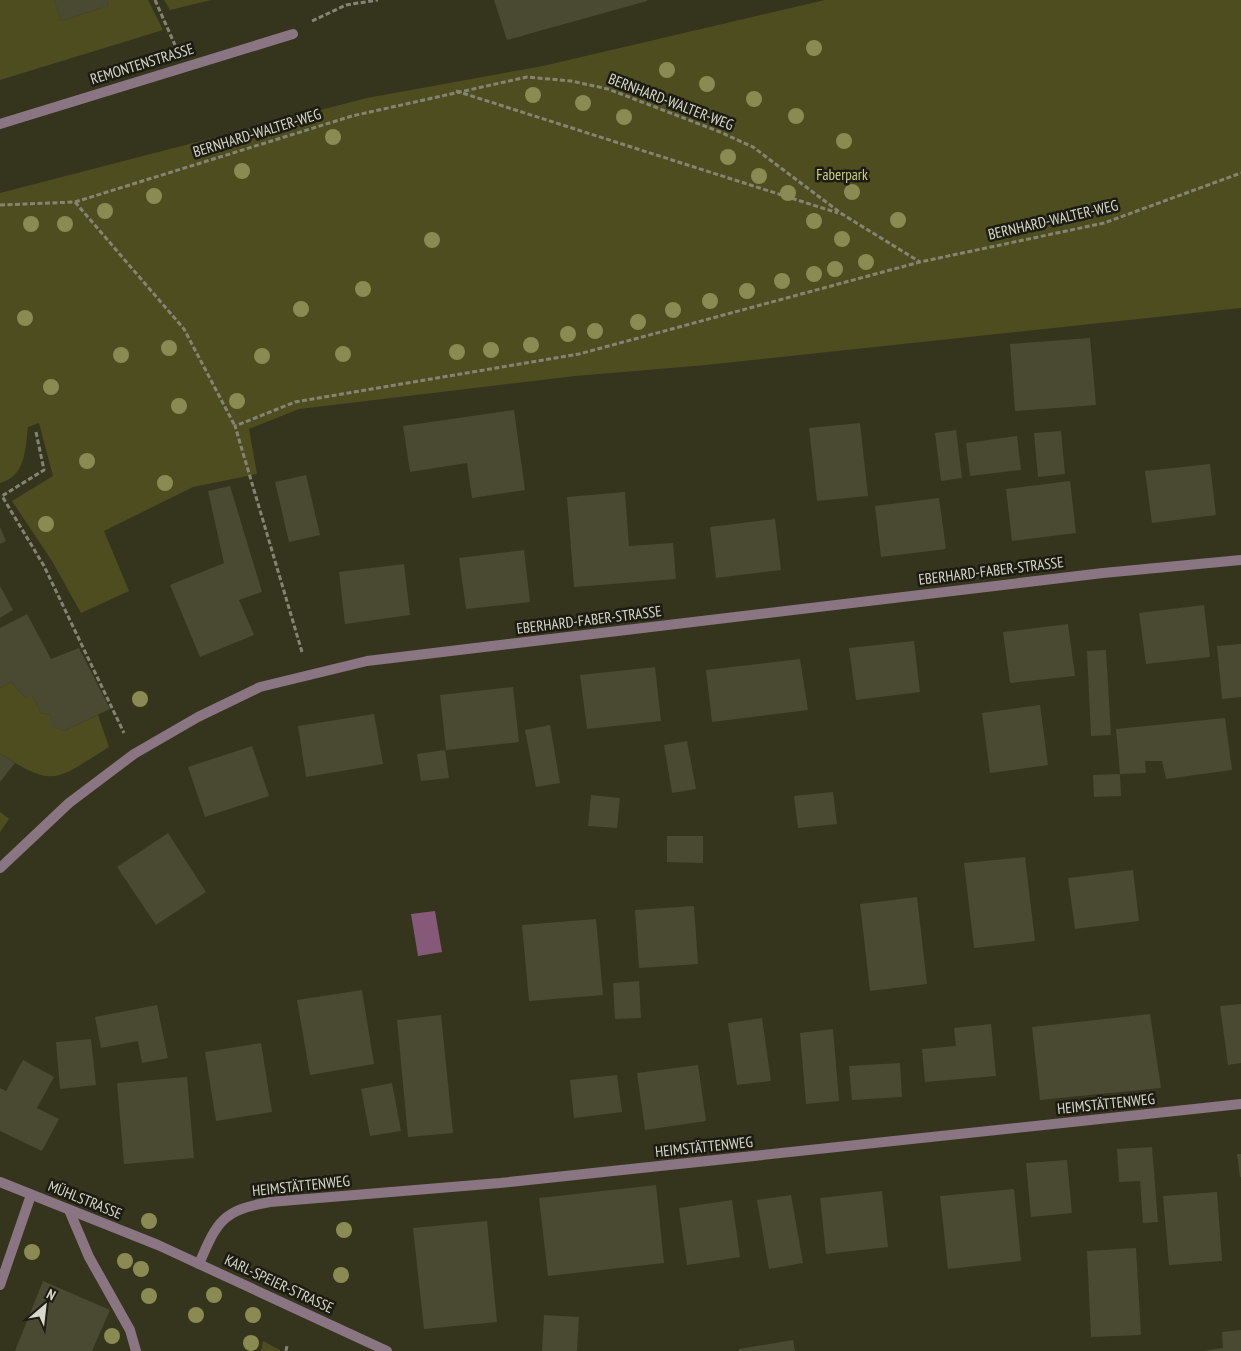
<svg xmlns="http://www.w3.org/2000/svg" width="1241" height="1351" font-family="'PT Sans Narrow',sans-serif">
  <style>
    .green { fill: #4e4d20 }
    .water { fill: #865978 }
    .building { fill: #4a4a33 }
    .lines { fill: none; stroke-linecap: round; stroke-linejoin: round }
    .path { stroke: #848472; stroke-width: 3; stroke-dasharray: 5 2.5; stroke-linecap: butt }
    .service { stroke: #8a7583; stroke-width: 10 }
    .minor { stroke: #8a7583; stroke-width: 10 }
    .tertiary { stroke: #8a7583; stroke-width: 10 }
    .tree { fill: #8a8a53 }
    .labels { text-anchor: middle; stroke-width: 5; stroke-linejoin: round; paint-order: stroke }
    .street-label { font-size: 15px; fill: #d8d8ca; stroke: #1c1c12 }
    .park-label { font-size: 15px; fill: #d0cf7f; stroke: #1c1c12 }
  </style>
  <rect width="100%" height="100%" fill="#35351e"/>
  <path class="green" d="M0,0H54L61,21L108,6L107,0H148L163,30L0,80Z
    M164,0H211L170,10Z
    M825,0H1241V308L706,365L575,376L299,409L249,429L257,474L193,487L104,531L129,591L81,613L52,561L12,501L53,476L39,423L28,427C25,450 26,476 0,483V193L367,98L543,66Z
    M11,682L25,697L32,695L41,713L51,715L50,725L64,731L98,715L109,747C57,779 55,790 0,753V688Z
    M0,812L9,819L0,832Z
    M263,1341L280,1350V1351H261Z"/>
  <path class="water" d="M435,911L442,952L418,956L411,914Z"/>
  <path class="building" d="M54,0H107L108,6L61,21Z
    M494,0H647V1L507,40Z
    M1090,338L1096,405L1015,411L1010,344Z
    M514,410L525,490L472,498L467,463L410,472L403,426Z
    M860,423L868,496L817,501L809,428Z
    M956,430L962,478L941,481L935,433Z
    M1061,431L1065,474L1038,477L1034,433Z
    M1017,436L1021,470L970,476L966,443Z
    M1210,464L1216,515L1152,523L1145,471Z
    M306,475L320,535L289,542L275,482Z
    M1070,481L1076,533L1012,541L1006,489Z
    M230,486L262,592L239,600L254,635L200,657L170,585L224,563L208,491Z
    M625,492L629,546L673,543L676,579L574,587L567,497Z
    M939,498L946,549L881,557L875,506Z
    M775,519L781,570L716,578L710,527Z
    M0,527L6,541L0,544Z
    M524,550L530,602L466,609L459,558Z
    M404,564L410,615L345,624L339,572Z
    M0,586L13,610L0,618Z
    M1204,605L1210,657L1146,664L1139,613Z
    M27,614L51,659L79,648L110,709L64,731L49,725L51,715L41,713L32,695L26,698L11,682L0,688V628Z
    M1068,624L1075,676L1010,683L1003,632Z
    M914,641L920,692L856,700L849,648Z
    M1241,644V697L1222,699L1217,646Z
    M1106,650L1111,735L1091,736L1087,651Z
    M800,659L808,710L712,722L706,670Z
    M655,667L661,721L587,729L580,675Z
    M513,687L519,742L446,750L440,695Z
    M1040,705L1048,765L990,773L982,713Z
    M374,714L383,764L306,777L298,726Z
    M1225,718L1232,770L1166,779L1162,761H1145L1146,773L1120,774L1121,796L1094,797L1093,775L1120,774L1116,729Z
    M550,725L560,783L536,787L525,730Z
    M687,741L696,789L672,793L664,745Z
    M252,746L269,796L205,817L188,767Z
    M445,750L449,778L421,781L417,754Z
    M0,753L15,763L0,782Z
    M833,792L837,824L798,828L794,796Z
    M591,795L620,798L617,828L588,826Z
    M168,833L206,892L156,925L117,867Z
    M667,836H703V863L667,862Z
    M1025,857L1035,941L974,948L964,863Z
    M1133,870L1139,921L1075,929L1068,878Z
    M917,897L927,984L870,991L860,904Z
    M694,906L698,964L639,968L635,910Z
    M596,919L603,995L529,1001L522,925Z
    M639,981L641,1018L615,1019L613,983Z
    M362,990L374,1064L310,1075L297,1000Z
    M1241,1004V1063L1228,1065L1220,1006Z
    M157,1005L168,1058L142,1063L138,1041L101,1048L95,1017Z
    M1150,1014L1161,1088L1040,1100L1032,1027Z
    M441,1015L453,1133L408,1137L397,1020Z
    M762,1018L771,1081L737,1085L728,1023Z
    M991,1024L996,1076L925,1082L922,1049L956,1046L954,1028Z
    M833,1029L839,1101L806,1104L800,1033Z
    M91,1039L96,1085L60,1089L56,1042Z
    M261,1043L272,1112L216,1121L205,1052Z
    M23,1060L54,1077L37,1108L59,1119L42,1151L0,1131V1088L6,1091Z
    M900,1063L902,1097L852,1100L849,1066Z
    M698,1065L706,1121L645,1130L637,1073Z
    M617,1075L622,1112L574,1118L570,1080Z
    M187,1077L194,1158L124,1164L117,1083Z
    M392,1083L401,1131L370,1136L361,1089Z
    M1152,1147L1158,1222L1143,1223L1140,1181L1119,1182L1117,1149Z
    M1237,1154H1241V1177H1240Z
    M1067,1160L1072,1213L1031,1217L1026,1163Z
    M656,1185L664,1263L548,1276L539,1198Z
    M1014,1189L1021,1261L948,1269L940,1196Z
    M882,1191L888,1247L826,1254L820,1198Z
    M1217,1192L1222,1261L1169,1265L1163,1196Z
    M791,1195L803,1263L769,1269L757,1200Z
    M732,1200L740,1257L687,1265L679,1208Z
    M487,1221L497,1322L424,1329L413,1228Z
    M1136,1248L1141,1335L1091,1337L1087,1251Z
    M43,1281L110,1310L92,1351H15Z
    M544,1315L579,1317L577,1351H542Z
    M1241,1330V1351H1203L1223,1348L1222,1332Z
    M793,1340L795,1351H739V1349Z"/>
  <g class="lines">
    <path class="path" d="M155,0L175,45
      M312,21L346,5L378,0
      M456,91L838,213
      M75,202L184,329L235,426
      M0,205L75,202L352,116L527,77L571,81L608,89L720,132L753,147L842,214L920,262
      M36,432L44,470L2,496L44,566L124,733
      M302,652L235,426L295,402L579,354L920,262L1104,223L1241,173
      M286,1351L287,1346"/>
    <path class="service" d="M69,1210L89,1257L130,1330L136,1351
      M0,1285L31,1195"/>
    <path class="minor" d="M0,124L293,34
      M0,868L69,803L134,754L198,717L260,687L367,661L1103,573L1241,560
      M199,1264C217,1221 223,1210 270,1202L500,1183L1241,1104"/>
    <path class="tertiary" d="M0,1182L158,1245L387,1351"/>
  </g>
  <g class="tree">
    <circle cx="814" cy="48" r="8"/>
    <circle cx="667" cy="70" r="8"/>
    <circle cx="707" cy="84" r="8"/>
    <circle cx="533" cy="95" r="8"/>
    <circle cx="754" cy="99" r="8"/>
    <circle cx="583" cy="103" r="8"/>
    <circle cx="796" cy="116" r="8"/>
    <circle cx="624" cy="117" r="8"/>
    <circle cx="333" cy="137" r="8"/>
    <circle cx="844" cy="141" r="8"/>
    <circle cx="728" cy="157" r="8"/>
    <circle cx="242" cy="171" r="8"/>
    <circle cx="759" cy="176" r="8"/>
    <circle cx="852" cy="192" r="8"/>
    <circle cx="788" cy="193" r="8"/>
    <circle cx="154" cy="196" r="8"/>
    <circle cx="105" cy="211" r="8"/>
    <circle cx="898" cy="220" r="8"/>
    <circle cx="814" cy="221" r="8"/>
    <circle cx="31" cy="224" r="8"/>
    <circle cx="65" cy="224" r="8"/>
    <circle cx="842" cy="239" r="8"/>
    <circle cx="432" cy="240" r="8"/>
    <circle cx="866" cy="262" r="8"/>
    <circle cx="835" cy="269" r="8"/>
    <circle cx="814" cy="274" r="8"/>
    <circle cx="782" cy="281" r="8"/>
    <circle cx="363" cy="289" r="8"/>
    <circle cx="747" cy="291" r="8"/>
    <circle cx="710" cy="301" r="8"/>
    <circle cx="301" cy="309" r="8"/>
    <circle cx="673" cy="310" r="8"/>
    <circle cx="25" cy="318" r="8"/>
    <circle cx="638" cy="322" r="8"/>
    <circle cx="595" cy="331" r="8"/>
    <circle cx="568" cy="334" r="8"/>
    <circle cx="531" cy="345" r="8"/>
    <circle cx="169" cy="348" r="8"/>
    <circle cx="491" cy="350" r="8"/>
    <circle cx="457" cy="352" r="8"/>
    <circle cx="343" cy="354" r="8"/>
    <circle cx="121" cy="355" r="8"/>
    <circle cx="262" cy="356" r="8"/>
    <circle cx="51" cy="387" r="8"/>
    <circle cx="237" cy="401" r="8"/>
    <circle cx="179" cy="406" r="8"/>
    <circle cx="87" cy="461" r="8"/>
    <circle cx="165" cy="483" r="8"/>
    <circle cx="46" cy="524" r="8"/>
    <circle cx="140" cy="699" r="8"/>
    <circle cx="149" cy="1221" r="8"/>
    <circle cx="344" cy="1230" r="8"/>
    <circle cx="32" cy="1252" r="8"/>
    <circle cx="125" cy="1261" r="8"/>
    <circle cx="141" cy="1269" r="8"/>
    <circle cx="341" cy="1275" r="8"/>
    <circle cx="214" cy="1295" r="8"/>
    <circle cx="149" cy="1296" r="8"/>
    <circle cx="196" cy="1315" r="8"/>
    <circle cx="253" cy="1315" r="8"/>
    <circle cx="112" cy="1336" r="8"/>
    <circle cx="251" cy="1343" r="8"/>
  </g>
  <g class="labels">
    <g class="street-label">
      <text transform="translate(142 64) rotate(-17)" y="5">REMONTENSTRASSE</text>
      <text transform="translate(671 102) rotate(21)" y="5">BERNHARD-WALTER-WEG</text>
      <text transform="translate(257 133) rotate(-17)" y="5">BERNHARD-WALTER-WEG</text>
      <text transform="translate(1053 220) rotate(-13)" y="5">BERNHARD-WALTER-WEG</text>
      <text transform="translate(991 571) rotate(-7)" y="5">EBERHARD-FABER-STRASSE</text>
      <text transform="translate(589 620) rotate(-7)" y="5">EBERHARD-FABER-STRASSE</text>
      <text transform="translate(1106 1104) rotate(-6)" y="5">HEIMSTÄTTENWEG</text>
      <text transform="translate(704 1147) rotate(-6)" y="5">HEIMSTÄTTENWEG</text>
      <text transform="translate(301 1186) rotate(-6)" y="5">HEIMSTÄTTENWEG</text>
      <text transform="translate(85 1200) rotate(22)" y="5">MÜHLSTRASSE</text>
      <text transform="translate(279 1284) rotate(25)" y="5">KARL-SPEIER-STRASSE</text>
    </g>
    <g class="park-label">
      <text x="842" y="180">Faberpark</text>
    </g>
  </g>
  <g transform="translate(45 1306) rotate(28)" stroke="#1c1c12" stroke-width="4" paint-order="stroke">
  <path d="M0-4L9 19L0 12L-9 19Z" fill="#d8d8ca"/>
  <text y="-8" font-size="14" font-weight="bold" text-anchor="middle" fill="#d8d8ca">N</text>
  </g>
</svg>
